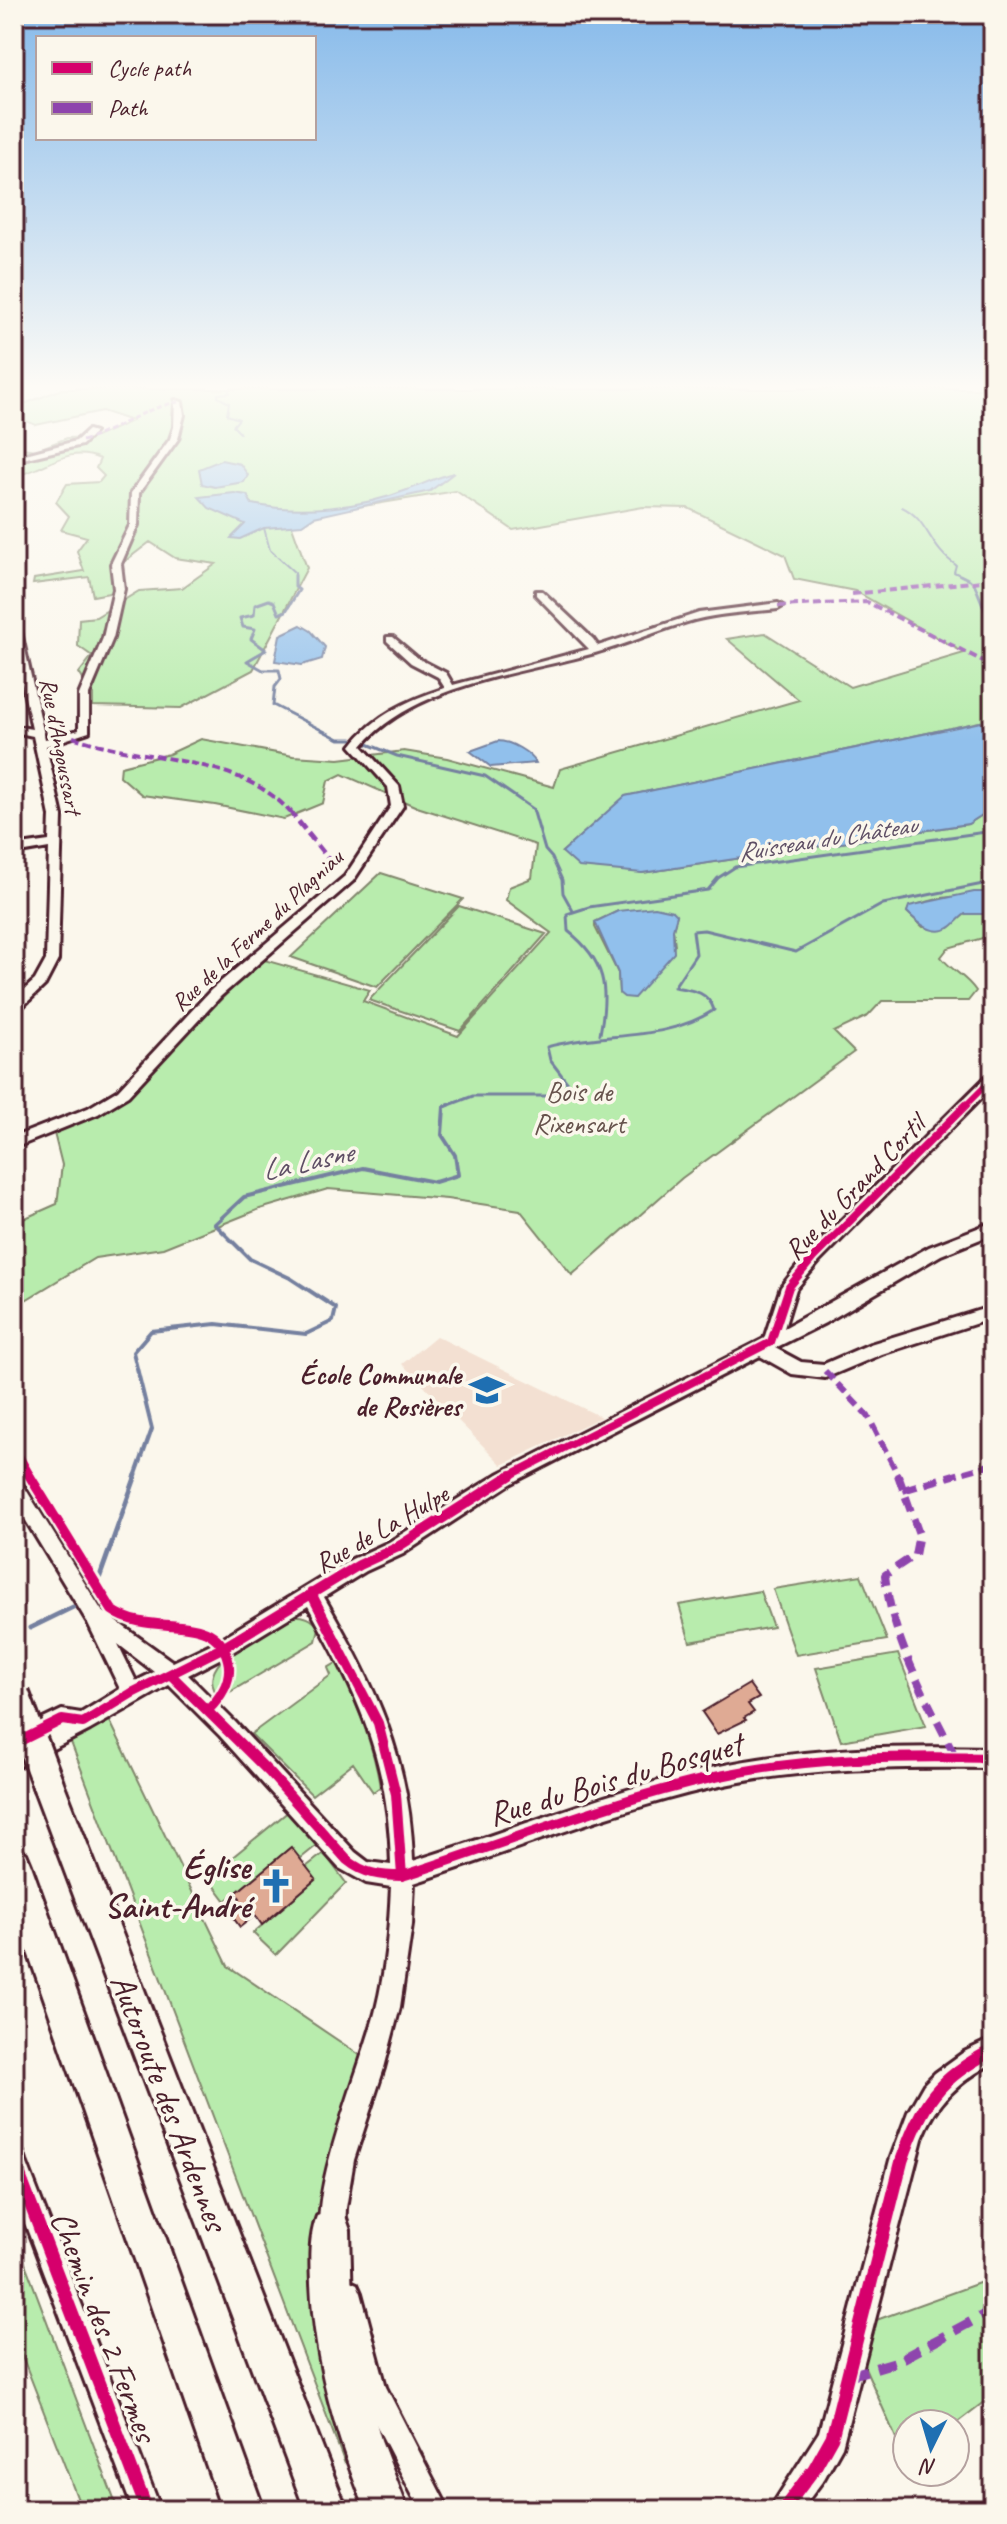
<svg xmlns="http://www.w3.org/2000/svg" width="1007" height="2524" font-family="Caveat,sans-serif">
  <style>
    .built { fill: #f3e0d2 }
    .green { fill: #b8ecad; stroke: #81866c; stroke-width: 2; fill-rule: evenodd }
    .water { fill: #91c0ec; stroke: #75809f; stroke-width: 2 }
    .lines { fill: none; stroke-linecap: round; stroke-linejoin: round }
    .stream-far3 { stroke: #75809f; stroke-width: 2 }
    .stream-far2 { stroke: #75809f; stroke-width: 3 }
    .stream-far1 { stroke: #75809f; stroke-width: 4 }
    .stream { stroke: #75809f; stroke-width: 5 }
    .building { fill: #dfaa94; stroke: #4a1f2b; stroke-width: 2 }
    .minor-casing { stroke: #4a1f2b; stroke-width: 6 }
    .highway-casing { stroke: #4a1f2b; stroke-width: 6 }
    .minor { fill: #fbf7ec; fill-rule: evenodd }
    .highway { fill: #fbf7ec; fill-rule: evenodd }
    .highway-bridge-casing { stroke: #4a1f2b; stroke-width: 36; stroke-linecap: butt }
    .highway-bridge { stroke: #fbf7ec; stroke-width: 30 }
    .quiet-far5 { stroke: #8e44ad; stroke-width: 3; stroke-dasharray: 6 3; stroke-linecap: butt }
    .quiet-far4 { stroke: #8e44ad; stroke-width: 4; stroke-dasharray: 8 4; stroke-linecap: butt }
    .quiet-far3 { stroke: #8e44ad; stroke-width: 5; stroke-dasharray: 10 5; stroke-linecap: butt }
    .quiet-far2 { stroke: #8e44ad; stroke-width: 6; stroke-dasharray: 12 6; stroke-linecap: butt }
    .quiet-far1 { stroke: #8e44ad; stroke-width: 8; stroke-dasharray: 15 8; stroke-linecap: butt }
    .quiet { stroke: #8e44ad; stroke-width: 10; stroke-dasharray: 19 10; stroke-linecap: butt }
    .cycleway-far3-casing { stroke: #fbf7ec; stroke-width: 10 }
    .cycleway-far2-casing { stroke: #fbf7ec; stroke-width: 13 }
    .cycleway-far1-casing { stroke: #fbf7ec; stroke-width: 15 }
    .cycleway-casing { stroke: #fbf7ec; stroke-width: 18 }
    .cycleway-far3 { stroke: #d6006c; stroke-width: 6 }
    .cycleway-far2 { stroke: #d6006c; stroke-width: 8 }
    .cycleway-far1 { stroke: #d6006c; stroke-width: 10 }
    .cycleway { stroke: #d6006c; stroke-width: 13 }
    .labels { text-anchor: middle; stroke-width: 7; stroke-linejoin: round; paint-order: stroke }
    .far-street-label { font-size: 24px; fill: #4a1f2b; stroke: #fbf7ec }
    .far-water-label { font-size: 26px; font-style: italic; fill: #5f4f65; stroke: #fbf7ec }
    .park-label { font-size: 28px; fill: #66524c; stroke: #fbf7ec }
    .street-label { font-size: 28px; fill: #4a1f2b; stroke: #fbf7ec }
    .poi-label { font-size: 28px; font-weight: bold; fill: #4a1f2b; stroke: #fbf7ec; text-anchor: end }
    .water-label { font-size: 30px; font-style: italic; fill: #5f4f65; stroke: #fbf7ec }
    .near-street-label { font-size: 34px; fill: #4a1f2b; stroke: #fbf7ec }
    .near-poi-label { font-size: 34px; font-weight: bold; fill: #4a1f2b; stroke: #fbf7ec; text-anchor: end }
  </style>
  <rect width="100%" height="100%" fill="#fbf7ec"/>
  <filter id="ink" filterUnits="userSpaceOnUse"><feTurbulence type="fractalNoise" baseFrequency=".0125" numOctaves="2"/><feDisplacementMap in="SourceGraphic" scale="16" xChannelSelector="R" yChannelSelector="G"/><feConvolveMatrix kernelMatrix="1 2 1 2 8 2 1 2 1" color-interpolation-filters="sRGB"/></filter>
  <g filter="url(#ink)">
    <path class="built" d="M436,1336L601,1417L502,1465L402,1364Z"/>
    <path class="green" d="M62,389H993V761L980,722L626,796L562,852L642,873L968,824L993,808V892L942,898L910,906L907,912L923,927L949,928L965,914H993V935L948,948L941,957C952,971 966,976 976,991L968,1001H882L868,1016L834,1032L854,1052L682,1178L572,1275L520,1210L447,1199L328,1189L260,1209L163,1248L95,1258L14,1307V1223L57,1204L62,1165L54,1133L125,1097L261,959L370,990L363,1001L458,1036L551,933L506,900L509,887L532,878L536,845L417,807L342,774L328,781L323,803L284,819L215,805L142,795L120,776L121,766L169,754L201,739L293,756L339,759L404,751L447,758L554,787L560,769L799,700L727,639L765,633L850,687L964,653L855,591L794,579L785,555L688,508L643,507L513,530L456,491L289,518L307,568L253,670L181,708L93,706V695L79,673L92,656L78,646L79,619L96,617L139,591L182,588L216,564L175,558L150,542L120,565V591L93,596L89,577L33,584L34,579L84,571L77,551L87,537L61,530L69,516L56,502L67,484L99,482L104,476L96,468L100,459C65,444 46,471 14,476V447L36,450L67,438L96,437L132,421L102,411L36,425L14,416V408ZM618,911L677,915L673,929L675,945L619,993L618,973L595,927V922Z
      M381,873L463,899L377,987L291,957Z
      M459,906L546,934L460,1031L369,1000Z
      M861,1575L887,1640L796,1655L773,1589Z
      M760,1591L773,1627L690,1642L679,1605Z
      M292,1616C304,1615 312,1618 319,1628L316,1641L220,1698C187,1662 268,1630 292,1616Z
      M898,1654L926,1726L841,1741L816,1668Z
      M338,1662C356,1703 373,1742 380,1787L373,1792L353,1763L312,1795L251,1734L331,1675L328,1668Z
      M108,1717L228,1966L364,2058L317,2270L345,2464L69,1737Z
      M289,1811L316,1846L300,1859L290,1848L226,1901L208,1877Z
      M324,1853L346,1883L276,1955L253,1933L315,1880L306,1867Z
      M14,2234L118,2510H82L14,2335Z
      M993,2278V2395L955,2424H907V2439L896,2438L863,2363L868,2323Z"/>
    <path class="water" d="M221,460L240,464L248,475L244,482L215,487L202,484L199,469Z
      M454,473L430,491L314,517L302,525L264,528L240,539L231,538L245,524L209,508L199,497L234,493L247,495L252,504C300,514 362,508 407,490C424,484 436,477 454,473Z
      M301,625L311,631L325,647L322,659L302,665L275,661L280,635Z
      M981,722L993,753V808L968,824L642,873L579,867L562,852L625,796Z
      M498,741C511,741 531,753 536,763L491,767L470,751Z
      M974,892H993V914H965C959,918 955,925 949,928C933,937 917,922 907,912L909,906Z
      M655,907L673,911L677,915L673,929L674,953L634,998L624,997L619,993L618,973L595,922L618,911Z"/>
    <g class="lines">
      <path class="stream-far3" d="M228,389L230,393L218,394V397L229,403L227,415L239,419L233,426L240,433
        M902,507C928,519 929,548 956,565L954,572L964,577
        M264,528L270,550L295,573V577"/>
      <path class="stream-far2" d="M295,575V587L299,590L286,611L279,614L274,602L269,600L255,605L254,615L240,618L243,627L255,629L251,639L266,650L247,661L263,670H279L281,679L275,687L273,705L339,739H352
        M960,575L970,580
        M974,583L985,610L993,614
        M365,743L397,756L485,776L533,809L545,850L552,858L562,880L563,893L573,911
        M600,1034C609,988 606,961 568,931L567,914L589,907L708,890L718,878L735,867L993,831
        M444,1107L473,1096H568L573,1090L550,1060L547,1047C603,1031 663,1043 714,1010C708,991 692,990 674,987L696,954L693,931L704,930L796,952L883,904L993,882"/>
      <path class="stream-far1" d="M135,1477L152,1429L133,1352L151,1331L216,1324L306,1334L333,1321L336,1308L290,1278L250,1259L215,1224L244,1197L363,1168L435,1182L458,1175L455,1155L442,1135L444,1107L449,1105"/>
      <path class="stream" d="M99,1579L136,1475
        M30,1628L73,1607"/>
    </g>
    <path class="building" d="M749,1684L759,1698L748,1704L754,1712L744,1718L746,1720L717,1734L702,1712Z
      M291,1847L316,1879L262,1925L255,1915L240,1927L227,1909L240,1898L236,1893Z"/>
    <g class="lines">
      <g class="minor-casing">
        <path id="minor" d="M175,400L182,402L184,415L178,439L139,493L138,525L121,564L124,589L113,638L89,695V732L46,746L62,816L58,960L45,985L19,1010L14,1011V999L35,980L46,960L49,848L14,854V846L49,841L50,816L33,736L14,732V726L32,729L14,646V620L19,623L45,739L79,730V695L103,638L114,589L111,564L130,525L131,493L170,439L174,427Z
          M88,430L95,432L82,445L14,461V457L76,441Z
          M536,591H542L593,639L598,646L699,613L778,603L783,606L778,609C750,612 721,613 694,620C660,629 629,644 595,653C522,673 413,685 362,746L399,786L403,806L353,881L221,996L128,1096L98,1114L14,1148V1137L88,1108L118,1090L211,990L345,876L391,806L388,787L351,746C375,715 408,700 445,688L438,677L411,663L387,641V637H393L419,659L446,673L453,685L589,649L536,595Z
          M993,1073V1086L819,1262L796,1289L784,1328L929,1247L993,1222V1234L941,1255L825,1323L775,1348L801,1362L824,1364L870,1344L993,1306V1318L882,1354L825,1378L792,1374L760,1356L510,1484L403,1554L366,1571L324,1597C375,1685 410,1757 413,1861C513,1830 612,1789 715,1767C806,1747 900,1746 993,1748V1768C900,1767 806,1767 715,1787C612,1810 514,1851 414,1883L412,1925L400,2007L384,2068L354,2160L346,2208L345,2232L341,2241L332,2245L323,2241C305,2199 364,2060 376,2009C386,1969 389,1928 391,1887L366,1883L339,1868L220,1736L169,1685L90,1730L14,1769V1733L62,1710L81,1713L120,1689L88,1623L14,1501V1477L20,1480L102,1611L173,1662L217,1641L352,1559L389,1542L498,1474L764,1339L781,1287L807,1254L988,1075ZM308,1606C359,1697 389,1758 391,1865L368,1862L355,1852L235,1722L188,1675L231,1653ZM118,1644L154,1672L136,1681Z
          M993,2038V2063C959,2081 936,2103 922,2139L842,2447L824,2479L801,2510H769L819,2432L890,2160L908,2112L924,2084L935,2073L964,2052Z
          M14,2149L23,2152L26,2161L161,2510H133L14,2194Z
          M348,2280L357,2284L361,2293L386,2387L449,2510H420L359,2391L335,2293L339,2284Z"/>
      </g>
      <g class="highway-casing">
        <path id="highway" d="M49,1771L60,1776L65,1787L347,2510H305L33,1787L38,1776Z
          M14,1848L26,1853L31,1865L264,2510H222L14,1912Z
          M331,2211L345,2216L350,2230L352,2305L362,2373L381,2440L408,2510H366C336,2436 314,2363 311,2283C310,2261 309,2237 317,2216Z"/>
      </g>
      <use href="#minor" class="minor"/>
      <use href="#highway" class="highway"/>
      <g class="highway-bridge-casing">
        <path id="highway-bridge" d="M14,1695L49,1787"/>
      </g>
      <use href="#highway-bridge" class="highway-bridge"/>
      <path class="quiet-far5" d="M82,441C116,431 143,408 178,402"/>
      <path class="quiet-far4" d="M852,594L993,580
        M778,606L867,602L983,661L993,672
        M73,737C140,761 242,756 290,812"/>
      <path class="quiet-far3" d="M289,810L331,862"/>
      <path class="quiet-far2" d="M825,1371L868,1416L899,1477
        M947,1477L993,1464"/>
      <path class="quiet-far1" d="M898,1475L919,1534L915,1555L885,1575C892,1641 927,1699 956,1758
        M903,1490L954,1475"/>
      <path class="quiet" d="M848,2376L896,2362L993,2310"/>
      <g class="cycleway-far3-casing">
        <path id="cycleway-far3" d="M964,1107L993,1078"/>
      </g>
      <g class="cycleway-far2-casing">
        <path id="cycleway-far2" d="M14,1447L31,1477
          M507,1477L771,1342L789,1287L813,1258L966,1105"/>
      </g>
      <g class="cycleway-far1-casing">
        <path id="cycleway-far1" d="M29,1475L112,1610C152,1639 215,1607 228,1660C233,1680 221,1697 208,1710
          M311,1593L378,1723L396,1794L402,1876
          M171,1675L269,1772L347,1860C364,1874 381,1876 402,1876C506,1843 608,1801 715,1777C806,1757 900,1756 993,1758
          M14,1744L62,1720L83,1723L132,1693L224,1647L359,1565L396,1548L511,1475"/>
      </g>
      <g class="cycleway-casing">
        <path id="cycleway" d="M14,2161L147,2510
          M783,2510L814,2469L832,2437L902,2160C922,2103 938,2078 993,2050"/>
      </g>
      <use href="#cycleway-far3" class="cycleway-far3"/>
      <use href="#cycleway-far2" class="cycleway-far2"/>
      <use href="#cycleway-far1" class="cycleway-far1"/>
      <use href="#cycleway" class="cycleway"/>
    </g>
  </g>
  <linearGradient id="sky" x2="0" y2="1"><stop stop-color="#85b9ea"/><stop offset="0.52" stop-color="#fdfbf6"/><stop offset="1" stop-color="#fdfbf6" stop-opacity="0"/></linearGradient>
  <rect width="1007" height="742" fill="url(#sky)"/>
  <defs>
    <g id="school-bare" transform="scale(2.76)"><path d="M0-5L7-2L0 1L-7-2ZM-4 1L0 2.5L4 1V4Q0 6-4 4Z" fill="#1f6fb2" stroke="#fbf7ec" stroke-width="2.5" paint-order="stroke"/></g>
    <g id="church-bare" transform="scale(2.76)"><path d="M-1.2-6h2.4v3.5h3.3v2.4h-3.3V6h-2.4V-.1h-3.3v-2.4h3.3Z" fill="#1f6fb2" stroke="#fbf7ec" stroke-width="2.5" paint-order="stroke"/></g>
  </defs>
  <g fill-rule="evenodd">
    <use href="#school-bare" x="487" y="1390"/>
    <use href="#church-bare" x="276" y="1886"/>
  </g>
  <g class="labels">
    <g class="far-street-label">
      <text transform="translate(61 746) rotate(79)" y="8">Rue d'Angoussart</text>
      <text transform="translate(257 930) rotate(-43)" y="8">Rue de la Ferme du Plagniau</text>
    </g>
    <g class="far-water-label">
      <text transform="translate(827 838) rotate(-9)" y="9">Ruisseau du Château</text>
    </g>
    <g class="park-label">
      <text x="579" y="1101">Bois de<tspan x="579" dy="32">Rixensart</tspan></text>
    </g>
    <g class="street-label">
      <text transform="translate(854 1187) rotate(-46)" y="10">Rue du Grand Cortil</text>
      <text transform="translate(381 1528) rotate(-30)" y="10">Rue de La Hulpe</text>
    </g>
    <g class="poi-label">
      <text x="461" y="1384">École Communale<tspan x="461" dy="32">de Rosières</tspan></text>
    </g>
    <g class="water-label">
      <text transform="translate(307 1161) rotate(-12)" y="10">La Lasne</text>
    </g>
    <g class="near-street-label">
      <text transform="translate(615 1778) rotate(-16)" y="12">Rue du Bois du Bosquet</text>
      <text transform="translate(170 2102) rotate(69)" y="12">Autoroute des Ardennes</text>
      <text transform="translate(105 2326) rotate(69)" y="12">Chemin des 2 Fermes</text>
    </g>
    <g class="near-poi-label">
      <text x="250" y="1878">Église<tspan x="250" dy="39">Saint-André</tspan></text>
    </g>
  </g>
  <rect width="1007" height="2524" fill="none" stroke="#fbf7ec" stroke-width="48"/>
  <rect x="24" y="24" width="959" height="2476" fill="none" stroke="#4a1f2b" stroke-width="3" filter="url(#ink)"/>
  <rect x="36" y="36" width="280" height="104" fill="#fbf7ec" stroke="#b4a19f" stroke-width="2"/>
  <rect x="52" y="62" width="40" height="12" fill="#d6006c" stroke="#b4a19f" stroke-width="2"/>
  <text x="108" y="76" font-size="24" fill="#4a1f2b">Cycle path</text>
  <rect x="52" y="102" width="40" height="12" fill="#8e44ad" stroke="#b4a19f" stroke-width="2"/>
  <text x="108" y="116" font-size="24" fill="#4a1f2b">Path</text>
  <g transform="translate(931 2448) rotate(185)"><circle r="38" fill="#fbf7ec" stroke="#b4a19f" stroke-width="2"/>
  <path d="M0-6L14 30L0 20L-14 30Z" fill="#1f6fb2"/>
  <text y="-12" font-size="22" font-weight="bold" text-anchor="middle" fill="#4a1f2b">N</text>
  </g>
</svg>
